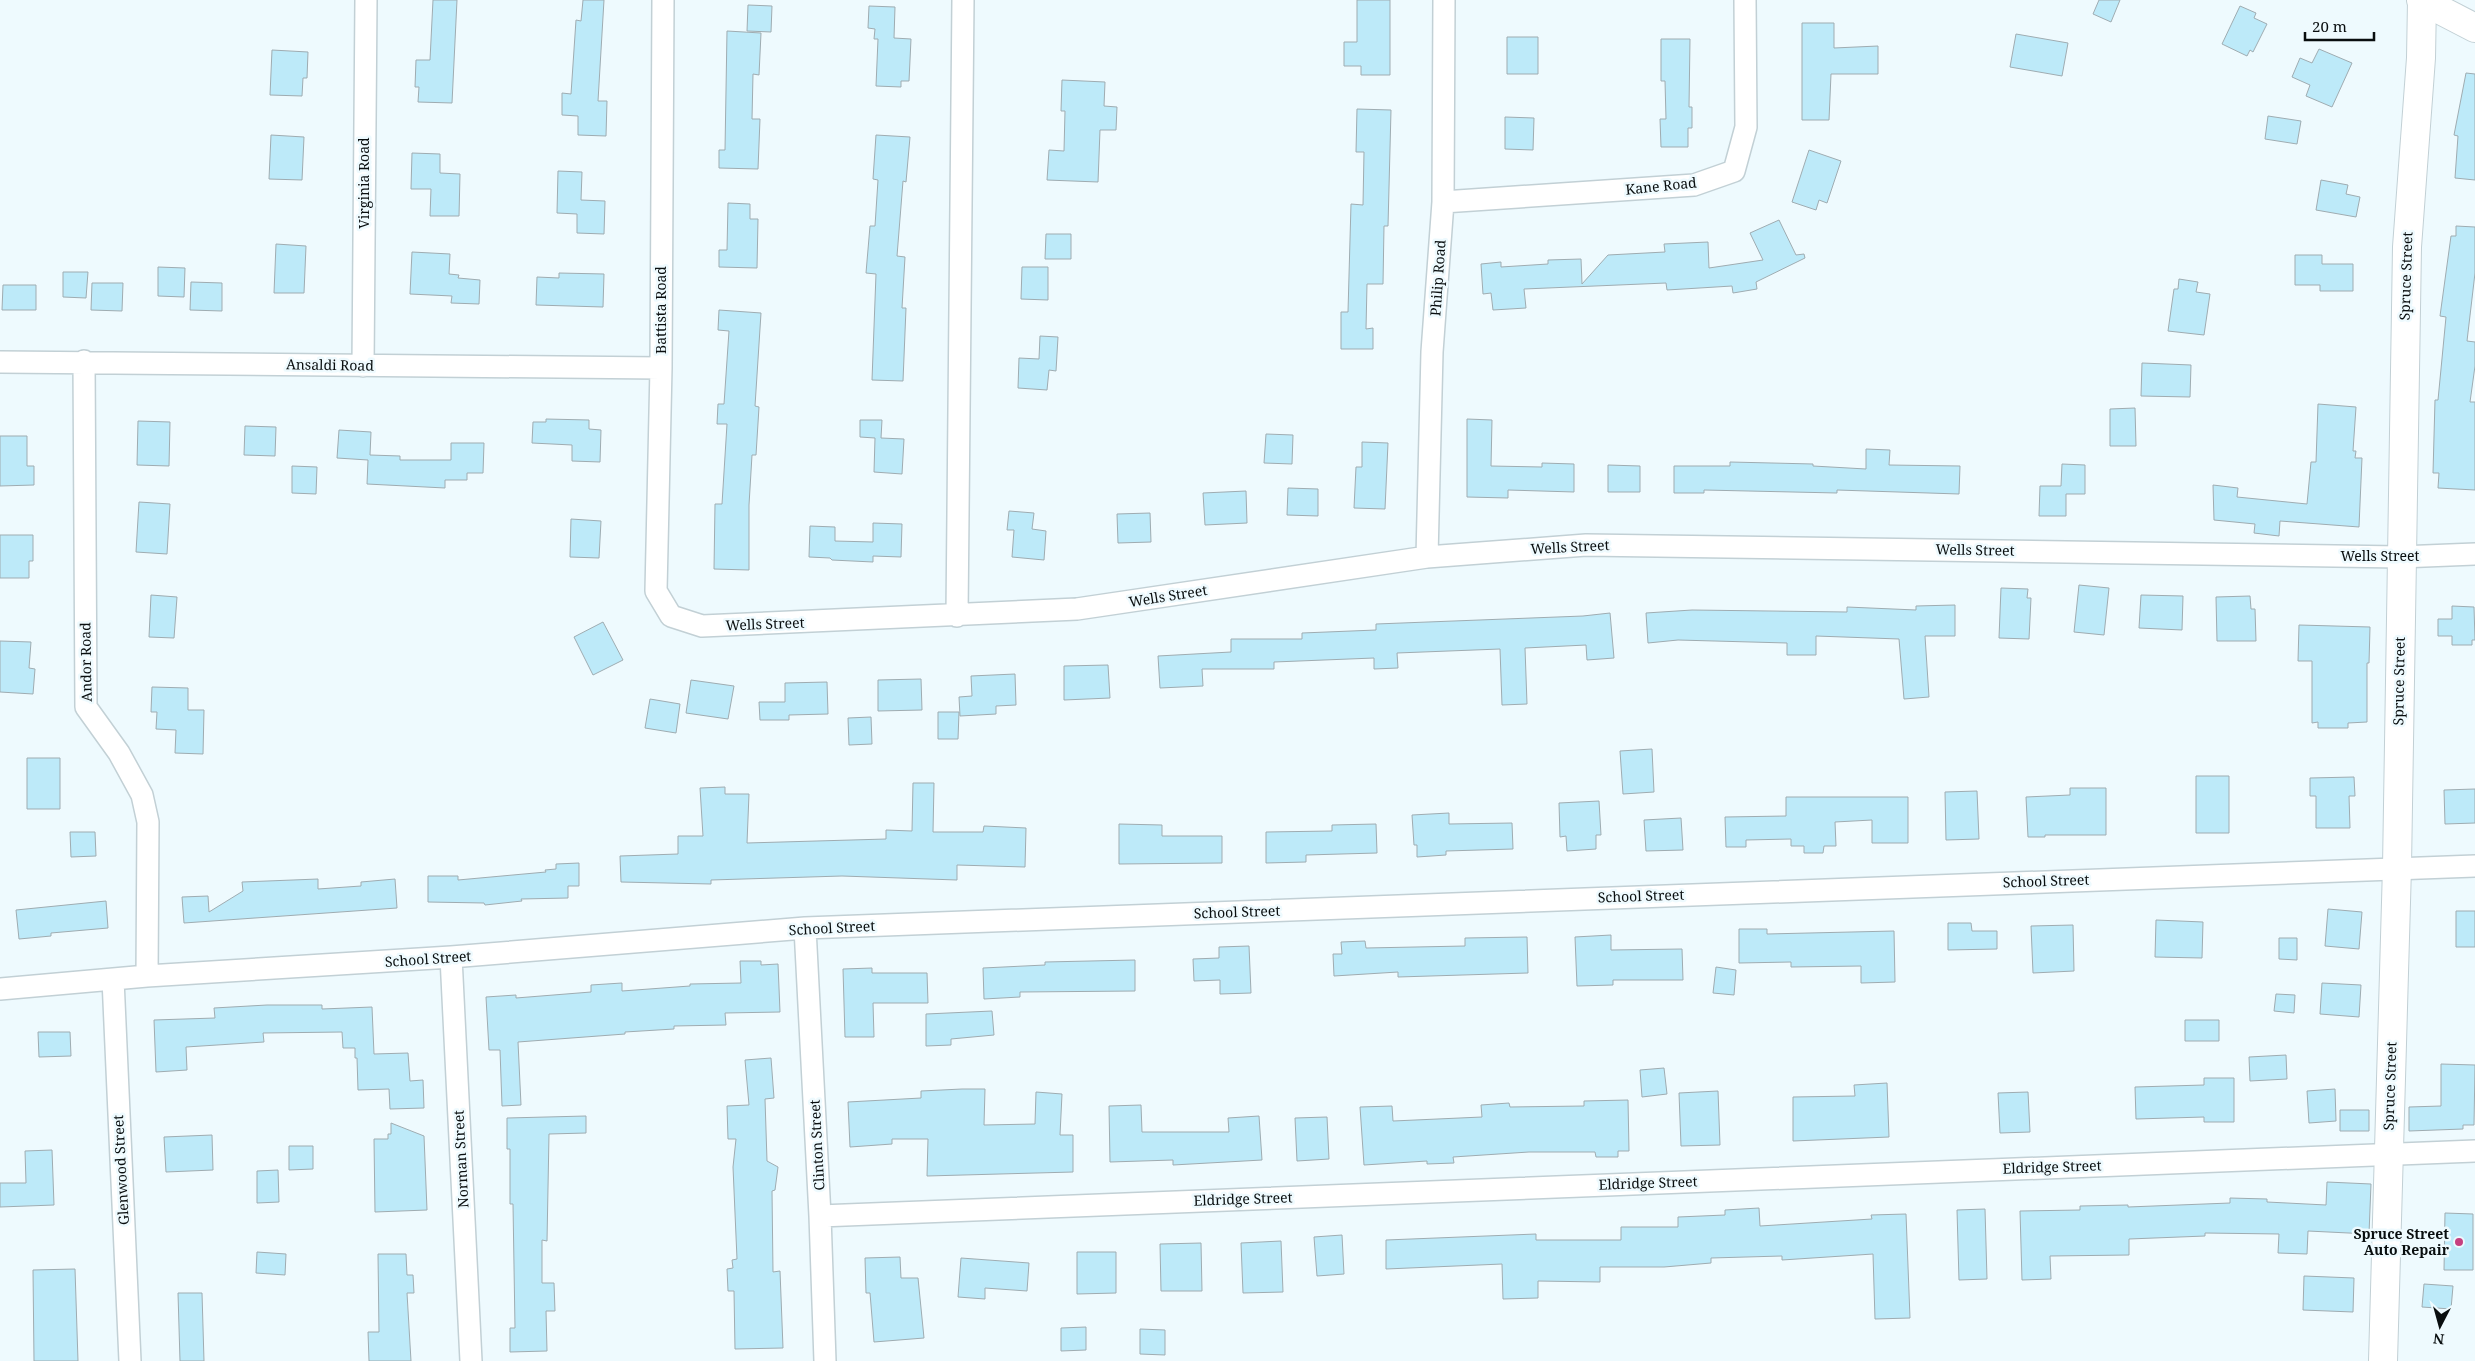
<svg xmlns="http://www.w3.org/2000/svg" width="2475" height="1361" font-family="'Noto Serif',serif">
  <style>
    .building { fill: #bdeaf9; stroke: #9facb1 }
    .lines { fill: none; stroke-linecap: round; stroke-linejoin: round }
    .minor-casing { stroke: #c2d0d5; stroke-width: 24 }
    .tertiary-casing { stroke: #c2d0d5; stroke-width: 30 }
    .secondary-casing { stroke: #c2d0d5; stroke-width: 30 }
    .minor { stroke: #fff; stroke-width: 21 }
    .tertiary { stroke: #fff; stroke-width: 28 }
    .secondary { stroke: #fff; stroke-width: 28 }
    .poi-dot { fill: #c64080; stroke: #eefafe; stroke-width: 2 }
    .labels { text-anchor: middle; stroke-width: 5; stroke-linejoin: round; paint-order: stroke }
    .street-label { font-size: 14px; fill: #090e0f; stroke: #eefafe }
    .poi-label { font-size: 14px; font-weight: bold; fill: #090e0f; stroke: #eefafe; text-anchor: end }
  </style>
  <rect width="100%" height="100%" fill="#eefafe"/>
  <path class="building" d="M433,0H457L452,103L418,102L419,87H415L416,60H430Z
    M583,0H604L598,101H607L606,136L578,135V116L562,115V93L571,94L576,20L581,21Z
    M1357,0H1390V75H1361V66H1344V42H1357Z
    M2099,0H2120L2111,22L2093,14Z
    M748,5L772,6L771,32L747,31Z
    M869,6L895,7L894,38L911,39L909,81H901V87L876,86L878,39H874L875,29L868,28Z
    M2240,6L2256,13L2254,18L2267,24L2253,52L2250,50L2247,56L2222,44Z
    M1802,23H1834V48L1878,46V74H1831L1829,120H1802Z
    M727,31L761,33L759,75L753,74L752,119H760L758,169L719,168V150H725Z
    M2016,34L2068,43L2062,76L2010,67Z
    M1507,37H1538V74H1507Z
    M1661,39H1690L1689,107H1692V128H1688V147H1661L1660,119H1666L1665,81H1661Z
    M2319,49L2352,63L2332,107L2306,96L2310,85L2292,77L2300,58L2312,63Z
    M272,50L308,52L307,78H303L302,96L270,95Z
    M2466,73L2475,74V180L2455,178L2458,136L2454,135Z
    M1062,80L1105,82L1104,106L1117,107L1116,130H1100L1098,182L1047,180L1049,150L1064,151L1065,111H1061Z
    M1357,109L1391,110L1388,226H1384L1383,284H1367L1366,329L1373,328V349H1341V312H1348L1351,204L1363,205L1364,152H1356Z
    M2268,116L2301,121L2297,144L2265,139Z
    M1505,117L1534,118L1533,150L1505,149Z
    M271,135L304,137L302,180L269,179Z
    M876,135L910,137L906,182L903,181L897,256L905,257L902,308H906L903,381L872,380L876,274L866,273L870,226H875L878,180L873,179Z
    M1809,150L1841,161L1827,203L1819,200L1816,210L1792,202Z
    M412,153L440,154V173L460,174L459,216H430L431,189H411Z
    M558,171L582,172L581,200L605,201L604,234L577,233V214L557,213Z
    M2321,180L2348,185L2346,194L2360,197L2356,217L2316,210Z
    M728,203L750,204V219H758L757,268L719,267V250H727Z
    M1779,220L1796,255L1804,254L1805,258L1756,282L1757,289L1733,293L1732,286L1667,290L1666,283L1524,289L1526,308L1493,310L1491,293L1483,294L1481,264L1501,262V267L1548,264V260L1581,259L1582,284L1608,255L1665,252L1664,244L1708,242L1709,268L1763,260L1750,233Z
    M2456,226L2475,227V273L2467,341L2475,342V366L2470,402H2475V490L2438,488L2439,473H2433L2435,400H2438L2446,317L2440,316L2451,236H2456Z
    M1046,234H1071V259H1045Z
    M276,244L306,246L304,293H274Z
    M412,252L450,254L449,274L459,275L458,278L480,280L479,304L451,303L452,296L410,294Z
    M2295,255H2322V264H2353V291H2320V285H2295Z
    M158,267L185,268L184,297L158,296Z
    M1022,267H1048V300L1021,299Z
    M63,272H88L86,298L63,297Z
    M559,273L604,274L603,307L536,305L537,277L559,278Z
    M2179,279L2198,282L2196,292L2210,294L2204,335L2168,331L2174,289H2178Z
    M191,282L222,283V311L190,310Z
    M92,283H123L122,311L91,310Z
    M3,285H36V310H2Z
    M719,310L761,313L755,406L759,407L756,455H752L749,505V570L714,569L715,504H722L727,424H717L718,404H724L729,331L718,330Z
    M1040,336L1058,337L1056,371L1049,370L1047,390L1018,388L1019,358L1039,359Z
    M2142,363L2191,365L2190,397L2141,396Z
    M2318,404L2356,407L2353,451H2356L2355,458H2362L2359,527L2280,521L2279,536L2254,533L2255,524L2214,520L2213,485L2238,488L2237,497L2307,504L2311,462H2316Z
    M2135,408L2136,446H2110V409Z
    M546,419L589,420V429L601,430L600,462L572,461V445L532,443L533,422H546Z
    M1467,419L1492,420L1491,466L1542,467V463L1574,464V492L1508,490V498L1467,497Z
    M860,420H882L881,438L904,439L902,474L874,472L875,438L860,437Z
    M138,421L170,422L169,466L137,465Z
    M245,426L276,427L275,456L244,455Z
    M339,430L371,432L370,455L400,456V460H451V443H484L483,473H467V480H445V488L367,484L368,460L337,458Z
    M1266,434L1293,435L1292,464L1264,463Z
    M0,436H27V466H34V485L0,486Z
    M1362,442L1388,443L1385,509L1354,508L1356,467H1362Z
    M1866,449L1890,450L1889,465L1960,466L1959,494L1837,490V493L1704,490V493H1674V466H1730V462L1813,464V466L1866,469Z
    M2062,464L2085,465V494H2066V516H2039L2040,486H2061Z
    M1608,465L1640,466V492H1608Z
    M292,466L317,467L316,494L292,493Z
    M1288,488L1318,489V516L1287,515Z
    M1246,491L1247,523L1205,525L1203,493Z
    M139,502L170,504L167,554L136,552Z
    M1009,511L1034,513L1032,529L1046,531L1044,560L1012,557L1014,530H1007Z
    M1150,513L1151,542L1118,543L1117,514Z
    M571,519L601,521L599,558L570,557Z
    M873,523L902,524L901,557L873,556V562L832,560L830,558L809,557L810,526L835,527V541L873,542Z
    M0,535H33V561H29V578H0Z
    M2079,585L2109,588L2104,635L2074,632Z
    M2001,588L2028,589L2027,598H2031L2029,639L1999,638Z
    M151,595L177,597L174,638L149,637Z
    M2141,595L2183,596L2182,630L2139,628Z
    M2250,596L2251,609H2255L2256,641H2217L2216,597Z
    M1955,605V636H1925L1929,697L1904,699L1899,639L1816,636V655H1787V643L1678,640L1648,643L1646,613L1692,610L1847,612V607L1916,610V606Z
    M2452,606L2474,607L2475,640H2472V645H2452V636H2438V619H2452Z
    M1610,613L1614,658L1587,660L1586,645L1525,648L1527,704L1502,705L1500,649L1397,653L1398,668L1374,669V658L1274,662V669H1202L1203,686L1160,688L1158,656L1231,652V639H1302V633L1376,630V624L1583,616Z
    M603,622L623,660L593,675L574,637Z
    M2299,625L2370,627L2369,663H2367V722L2348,723V728H2318V722L2312,723V661H2298Z
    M0,641L31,642L29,668L35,669L33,694L0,692Z
    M1108,665L1110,698L1064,700V666Z
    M1015,674L1016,705L996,706V714L960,716L959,697L972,696L971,676Z
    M921,679L922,710L878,711V680Z
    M691,680L734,686L728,719L686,713Z
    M827,682L828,714L789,715V720H760L759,702H785V683Z
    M152,687L188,688V710H204L203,754L175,753L176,730L156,729L157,712H151Z
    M650,699L680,704L676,733L645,728Z
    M938,712H959L958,739H938Z
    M871,717L872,744L849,745L848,718Z
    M1652,749L1654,792L1623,794L1620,751Z
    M27,758H60V809H27Z
    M2196,776H2229V833H2196Z
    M2354,777L2355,796H2349L2350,828H2316V796H2310V778Z
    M913,783H934L933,832H983L984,826L1026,828L1025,867L957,865V880L842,876L711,880V884L621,882L620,856L678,854V836H703L700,788L725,787V794H749L747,843L886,839V830L912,831Z
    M2070,788H2106V835H2045V837H2028L2026,797L2070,795Z
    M2475,789V823L2445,824L2444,790Z
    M1977,791L1979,839L1946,840L1945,792Z
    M1786,797H1908V843H1872V820L1835,822L1836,846H1824L1823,853H1804V846H1791V839L1746,840V847H1726L1725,817L1786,816Z
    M1599,801L1601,835H1596V849L1567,851L1566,836L1560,837L1559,803Z
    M1449,813V824L1512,823L1513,849L1446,851V855L1417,857V845H1414L1412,815Z
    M1681,818L1683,850L1646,851L1644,820Z
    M1119,824L1162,825V836H1222V863L1119,864Z
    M1376,824L1377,853L1306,855V862L1266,863V832L1332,831V825Z
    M70,832H95L96,856L71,857Z
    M579,863V886H568V898L521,899L522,901L485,905L484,903L428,902V876H458V880L546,872L545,870L556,869V864Z
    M318,879V889L361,886V882L395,879L397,908L184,923L182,897L208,896L209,912L243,891L242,882Z
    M106,901L108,928L51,933V936L19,939L16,910Z
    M2328,909L2362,912L2359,949L2325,946Z
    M2456,911H2475V947H2456Z
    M2156,920L2203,922L2202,958L2155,957Z
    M1948,923H1971L1972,931H1997V949L1948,950Z
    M2073,925L2074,971L2033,973L2031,926Z
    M1739,929H1767V934L1894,931L1895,982L1861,983V966L1791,967V962L1739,963Z
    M1611,935V950L1682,949L1683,980H1613V985L1577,986L1575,937Z
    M1527,937L1528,973L1398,977V972L1334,976L1333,954H1342L1341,942L1365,941L1366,948L1465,946V938Z
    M2279,938H2297V960L2279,959Z
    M1249,946L1251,993L1220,994V980L1194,981L1193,959L1219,958V947Z
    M1135,960V991L1020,992V997L984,999L983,968L1045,965V962Z
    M740,961H761V965L778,964L780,1012L725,1013L726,1025L674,1026V1029L625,1032V1034L518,1042L521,1105L502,1106L500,1050H489L486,997L516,995V998L591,992V985L622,983V991L690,986V984L741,983Z
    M1716,967L1736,970L1734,995L1713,993Z
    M872,968V973H927L928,1003H873L874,1037H845L843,969Z
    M2322,983L2361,985L2359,1017L2320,1014Z
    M2276,994L2295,995L2294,1013L2274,1011Z
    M267,1005H322V1009L372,1007L374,1054L408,1053L410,1081L423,1080L424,1108L390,1109L389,1089L358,1090L357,1058H355V1048H343L342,1032L263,1033L264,1042L186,1047L187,1070L156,1072L154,1020L215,1018L214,1008Z
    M992,1011L994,1035L951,1039V1045L926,1046V1014Z
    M2185,1020H2219V1041H2185Z
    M38,1032H70L71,1056L39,1057Z
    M2286,1055L2287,1079L2250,1081L2249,1057Z
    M771,1058L774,1098L765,1099L767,1161L778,1167L775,1190L772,1191L773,1272L780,1271L783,1348L735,1349L734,1291H728L727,1269L733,1268L732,1260L737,1259L733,1167L736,1139H728L727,1106L749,1105L745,1060Z
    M2441,1064L2475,1065L2474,1125H2463V1129L2409,1131V1107L2441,1106Z
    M1664,1068L1667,1094L1642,1097L1640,1070Z
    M2204,1078H2234V1122H2204V1117L2136,1119L2135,1087L2204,1085Z
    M1887,1083L1889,1137L1793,1141V1097L1855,1096L1854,1085Z
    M962,1089H985L984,1125L1035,1124L1036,1092L1062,1094L1060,1135H1073V1172L927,1176L928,1139H892V1144L850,1147L848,1102L921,1098V1091Z
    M2335,1089L2336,1121L2309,1123L2307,1091Z
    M1718,1091L1720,1145L1681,1146L1679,1093Z
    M2028,1092L2030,1132L2000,1133L1998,1093Z
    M1628,1100L1629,1151H1618V1157H1596L1595,1152H1529L1453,1157L1454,1163L1427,1164V1161L1364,1165L1360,1107L1392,1106L1393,1121L1482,1117L1481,1105L1509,1103L1510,1107L1584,1106V1101Z
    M1141,1105L1142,1132H1229L1228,1118L1259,1116L1262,1160L1173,1165V1160L1110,1162L1109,1106Z
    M2340,1110H2369V1131H2340Z
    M586,1116V1133L549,1134L547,1241L542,1240V1283H554L555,1311H546L547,1351L510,1352V1328H515L513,1204H510V1149H507V1118Z
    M1327,1117L1329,1159L1297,1161L1295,1118Z
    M391,1123L424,1136L427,1210L375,1212L374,1139H388V1134H391Z
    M212,1135L213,1170L166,1172L164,1137Z
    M289,1146H313V1169L289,1170Z
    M52,1150L54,1205L0,1207V1183H26L25,1151Z
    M278,1170L279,1202L257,1203V1171Z
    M2327,1182L2371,1184L2369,1234L2308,1231L2307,1254L2278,1253L2279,1234L2205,1233V1236L2129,1239V1255L2050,1256L2051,1279L2022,1280L2020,1211L2080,1210V1206L2128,1205V1207L2230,1203V1198L2267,1199V1202L2326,1205Z
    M1759,1208L1760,1226L1872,1219L1871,1215L1906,1214L1910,1318L1875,1319L1873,1254L1782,1260V1256L1711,1258V1263L1664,1267H1600V1282L1538,1281V1298L1503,1299L1502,1264L1386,1269V1240L1536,1234V1240H1621V1227H1678V1217L1725,1215V1210Z
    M1985,1209L1987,1279L1959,1280L1957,1210Z
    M2445,1213L2473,1214V1270H2444Z
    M1342,1235L1344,1274L1317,1276L1314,1237Z
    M1281,1241L1283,1292L1243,1293L1241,1243Z
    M1201,1243L1202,1291H1161L1160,1244Z
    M257,1252L286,1254L285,1275L256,1273Z
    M1077,1252H1116V1293L1077,1294Z
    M378,1254H406L407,1275H413L414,1293H407L411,1361H369L368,1332H379Z
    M900,1257L901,1278H918L924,1338L874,1342L870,1293H866L865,1258Z
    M961,1258L1029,1263L1027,1291L985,1288V1299L958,1297Z
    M75,1269L78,1361H34L33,1270Z
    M2304,1276L2354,1278L2353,1312L2303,1310Z
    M2424,1284L2453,1286L2451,1309L2422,1307Z
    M178,1293H202L204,1361H180Z
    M1086,1327V1350L1061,1351V1328Z
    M1140,1329L1165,1330V1355L1140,1354Z"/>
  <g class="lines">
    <g class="minor-casing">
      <path id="minor" d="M663,0L661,368L656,591L671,616L702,626L1077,609L1427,557L1586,545L2400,557L2475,554
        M1443,202L1694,185L1734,171L1746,127L1745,0
        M84,361L86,707L119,753L142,795L148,822L147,976
        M0,362L661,368
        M363,366L366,0
        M1427,557L1432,352L1443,202L1444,0
        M957,616L963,0
        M805,928L820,1216L825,1361
        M451,957L471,1361
        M113,979L130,1361
        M0,989L147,976L451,957L805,928L2475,866
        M820,1216L2475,1151"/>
    </g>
    <g class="tertiary-casing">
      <path id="tertiary" d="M2383,1361L2397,867L2407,247L2421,58L2422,1"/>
    </g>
    <g class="secondary-casing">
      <path id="secondary" d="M2421,0L2475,28"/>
    </g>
    <use href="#minor" class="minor"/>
    <use href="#tertiary" class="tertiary"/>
    <use href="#secondary" class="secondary"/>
  </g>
  <circle class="poi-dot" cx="2459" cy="1242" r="5"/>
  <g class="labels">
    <g class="street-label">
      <text transform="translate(364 183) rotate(-90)" y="5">Virginia Road</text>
      <text transform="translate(1661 186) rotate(-6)" y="5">Kane Road</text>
      <text transform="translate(2406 276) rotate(-88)" y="5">Spruce Street</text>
      <text transform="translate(1438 278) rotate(-86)" y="5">Philip Road</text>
      <text transform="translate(661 310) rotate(-90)" y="5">Battista Road</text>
      <text transform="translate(330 365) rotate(1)" y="5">Ansaldi Road</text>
      <text transform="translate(1570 547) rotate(-3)" y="5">Wells Street</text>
      <text transform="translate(1975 550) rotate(1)" y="5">Wells Street</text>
      <text x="2380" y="561">Wells Street</text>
      <text transform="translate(1168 596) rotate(-9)" y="5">Wells Street</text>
      <text transform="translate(765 624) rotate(-2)" y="5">Wells Street</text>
      <text transform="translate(86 662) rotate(-91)" y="5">Andor Road</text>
      <text transform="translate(2399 681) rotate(-89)" y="5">Spruce Street</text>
      <text transform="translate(2046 881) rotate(-2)" y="5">School Street</text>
      <text transform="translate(1641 896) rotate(-2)" y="5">School Street</text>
      <text transform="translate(1237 912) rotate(-2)" y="5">School Street</text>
      <text transform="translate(832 928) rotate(-3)" y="5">School Street</text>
      <text transform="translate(428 959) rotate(-4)" y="5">School Street</text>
      <text transform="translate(2390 1086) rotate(-88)" y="5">Spruce Street</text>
      <text transform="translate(817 1145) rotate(-93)" y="5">Clinton Street</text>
      <text transform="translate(461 1159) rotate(-93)" y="5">Norman Street</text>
      <text transform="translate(2052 1167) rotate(-2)" y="5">Eldridge Street</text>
      <text transform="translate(121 1170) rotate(-93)" y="5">Glenwood Street</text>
      <text transform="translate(1648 1183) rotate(-2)" y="5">Eldridge Street</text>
      <text transform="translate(1243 1199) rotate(-2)" y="5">Eldridge Street</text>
    </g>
    <g class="poi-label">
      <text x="2449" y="1239">Spruce Street<tspan x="2449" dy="16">Auto Repair</tspan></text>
    </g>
  </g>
  <g transform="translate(2440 1326) rotate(186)" stroke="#eefafe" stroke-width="4" paint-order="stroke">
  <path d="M0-4L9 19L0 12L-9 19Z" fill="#090e0f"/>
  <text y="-8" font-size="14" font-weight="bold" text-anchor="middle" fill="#090e0f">N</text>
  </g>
  <path d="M2305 32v8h69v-8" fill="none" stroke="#090e0f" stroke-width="2.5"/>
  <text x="2312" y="32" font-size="15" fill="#090e0f" stroke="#eefafe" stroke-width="4" paint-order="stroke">20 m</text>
</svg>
